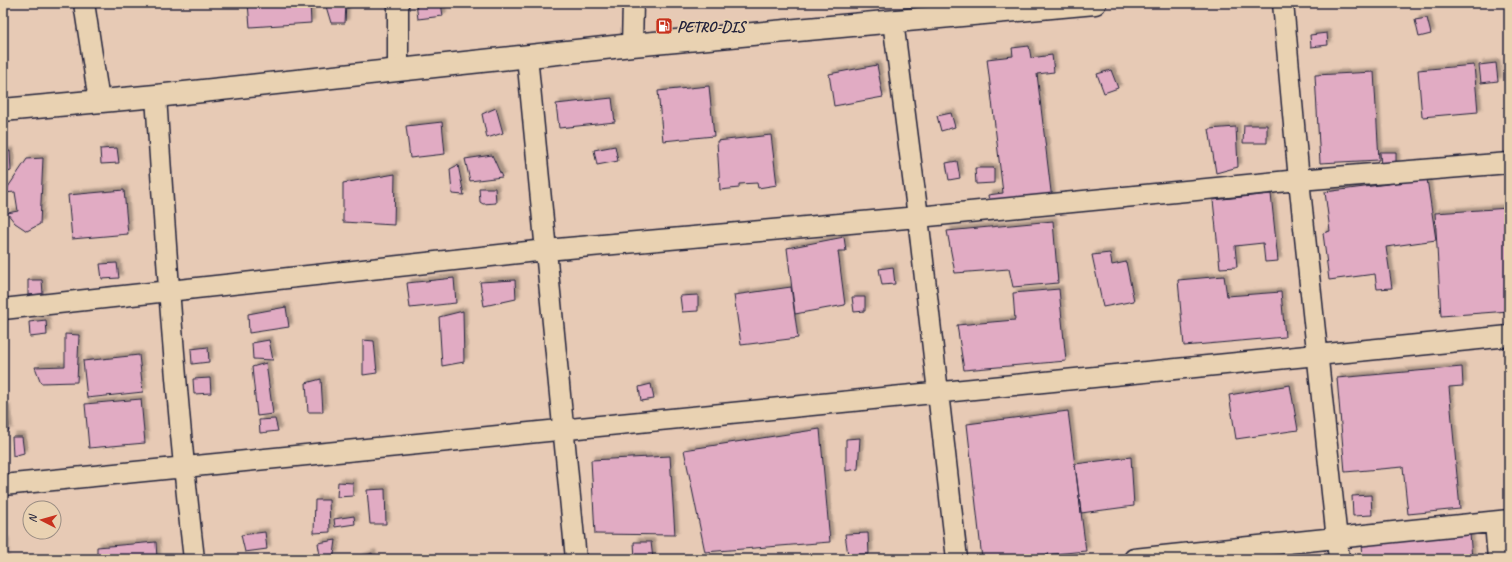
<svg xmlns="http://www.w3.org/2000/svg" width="1512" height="562" font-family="Caveat,sans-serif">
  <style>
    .building { fill: #e1abc3; stroke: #22223b; filter: url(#shadow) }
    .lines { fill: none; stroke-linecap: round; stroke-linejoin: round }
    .street-casing { stroke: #22223b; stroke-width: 23 }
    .secondary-casing { stroke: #22223b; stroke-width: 25 }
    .street { stroke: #e9d2b2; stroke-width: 20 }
    .secondary { stroke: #e9d2b2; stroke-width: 22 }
    .labels { text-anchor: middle; stroke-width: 3.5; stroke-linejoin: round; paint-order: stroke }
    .poi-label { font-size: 16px; font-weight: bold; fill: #22223b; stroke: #e9d2b2; text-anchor: start }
  </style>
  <defs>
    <filter id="shadow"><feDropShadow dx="3.5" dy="-3.5" stdDeviation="1" flood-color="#0004"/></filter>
  </defs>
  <rect width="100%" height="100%" fill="#e7cab5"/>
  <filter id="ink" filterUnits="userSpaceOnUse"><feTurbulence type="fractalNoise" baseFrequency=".025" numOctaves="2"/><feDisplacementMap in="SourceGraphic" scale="8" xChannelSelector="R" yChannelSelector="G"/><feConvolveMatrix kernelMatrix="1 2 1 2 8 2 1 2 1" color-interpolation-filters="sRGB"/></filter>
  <g filter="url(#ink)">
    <path class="building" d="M248,3H310L311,23L250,27Z
      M325,3H346L345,23H331Z
      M416,3H441L443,16L418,19Z
      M532,3H560L532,6Z
      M1427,18L1431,34L1419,37L1415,20Z
      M1327,33L1328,45L1311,47L1310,35Z
      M1029,46L1031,58L1052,55L1054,72L1037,74L1052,200L990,208L988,195L1003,193L987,59L1013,56L1012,48Z
      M1496,63L1498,81L1481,83L1479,65Z
      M877,65L883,97L834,106L829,74Z
      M1474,65L1478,112L1422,117L1418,70Z
      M1111,70L1118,88L1104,93L1097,74Z
      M1374,72L1379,160L1320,163L1315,75Z
      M709,86L714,136L663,141L658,91Z
      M612,98L615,122L559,128L556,104Z
      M496,108L503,133L487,138L482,114Z
      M951,113L955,127L941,131L937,116Z
      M442,122L445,154L410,158L406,126Z
      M1244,125H1267V143H1243Z
      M1236,127L1238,167L1216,173L1209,129Z
      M771,135L777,185L758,188L757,183L739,184V188L720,190L717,141Z
      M615,146L618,161L597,165L594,150Z
      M117,148L119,163L101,164L100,149Z
      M10,151L11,171L3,173V153Z
      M1380,152H1396V168H1381Z
      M492,155L502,177L470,181L465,159Z
      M43,158L40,224L27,231L15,223L7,213L18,211L15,192L4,193L27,159Z
      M957,161L960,178L949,180L946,163Z
      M458,165L464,195L452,194L450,169Z
      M975,168H994V183L976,184Z
      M395,174L394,225L343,222V183Z
      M1427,179L1436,240L1386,247L1392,288L1377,289L1375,274L1329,280L1323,233L1330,231L1325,192Z
      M479,188H495L496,203L483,204L480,202Z
      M124,190L128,234L72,239L68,195Z
      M1271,194L1278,261L1265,262L1263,243L1235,246L1237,267L1220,268L1213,200Z
      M1509,208V311L1441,316L1435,213Z
      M1053,221L1058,283L1013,287L1009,269L955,273L947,231Z
      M844,237L846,251H838L845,305L795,314L787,248Z
      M1110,253L1112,265L1126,262L1134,301L1103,307L1092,255Z
      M117,263L119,278L102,279L100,264Z
      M893,267L895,284L882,285L879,269Z
      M1224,276L1227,296L1281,292L1285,337L1184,346L1178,280Z
      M454,278L456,303L410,308L407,283Z
      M28,280H42L43,294L28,295Z
      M515,280L516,299L484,306L480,282Z
      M791,287L798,338L741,345L734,295Z
      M1059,289L1066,361L964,370L957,325L1015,320L1013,293Z
      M698,295V311L682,312L680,296Z
      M852,297H865V311L854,312Z
      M286,307L289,327L249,333L248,314Z
      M463,311L464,362L442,366L439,317Z
      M46,320L47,335L30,337L29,322Z
      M65,334L79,335L77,382L41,383L35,367L65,366Z
      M269,340L273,360L253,359L252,343Z
      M363,340L374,341L377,373L363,375Z
      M208,347L209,362L192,364L191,349Z
      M139,355L143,392L87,398L83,361Z
      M266,363L273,414L257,416L252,367Z
      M1462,367L1463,386L1449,387L1460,509L1408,514L1403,467L1345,472L1337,378Z
      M1507,368H1509V390Z
      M210,378L211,393L194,394L193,379Z
      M321,379L323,412H308L306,383Z
      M651,384L654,399L641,401L639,387Z
      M1290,385L1298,430L1236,439L1229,395Z
      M141,399L145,443L89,448L85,404Z
      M6,408L9,431H3V409Z
      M1068,411L1086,551L1001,559H982L967,424Z
      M275,419L278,431L260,433L259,420Z
      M820,429L830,542L705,552L684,450Z
      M12,437H22L24,453L13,456Z
      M860,438L858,469L846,471V439Z
      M670,456L675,535L595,534L591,460Z
      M1131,457L1134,506L1081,513L1075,464Z
      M338,482L353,483V496L337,497Z
      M385,489L386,524H370L367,490Z
      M1371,495L1372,515L1353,516L1352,496Z
      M315,500H329L330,532L314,533Z
      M354,516L355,524L335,527L334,519Z
      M265,532L267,549L245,552L241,535Z
      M868,533L869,554L848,555L845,534Z
      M1470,534L1472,559H1363L1362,544Z
      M336,540L334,555L320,556L318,543Z
      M5,541V559H3V542Z
      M156,542L157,559H97V547Z
      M634,542H651L653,559H635Z
      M372,553L373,559H360V558Z"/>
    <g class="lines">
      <g class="street-casing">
        <path id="street" d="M84,3L99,101
          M398,3V70
          M1283,3L1299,180L1339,559
          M893,21L918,217L957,559
          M632,45L633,3
          M527,56L576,559
          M156,96C166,251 176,405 194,559
          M3,309L546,250L918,217L1299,180L1509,163
          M3,485L1509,336
          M1495,522L1498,559
          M1134,559L1509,520"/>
      </g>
      <g class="secondary-casing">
        <path id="secondary" d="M3,110L156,96L632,45L1095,3"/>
      </g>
      <use href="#street" class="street"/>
      <use href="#secondary" class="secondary"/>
    </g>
  </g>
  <defs>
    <g id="fuel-square" transform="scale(0.9)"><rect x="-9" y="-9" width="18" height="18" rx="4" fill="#c8321e" stroke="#e9d2b2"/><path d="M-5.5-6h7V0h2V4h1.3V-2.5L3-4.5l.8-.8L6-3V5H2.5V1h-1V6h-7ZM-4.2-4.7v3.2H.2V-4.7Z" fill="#fff"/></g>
  </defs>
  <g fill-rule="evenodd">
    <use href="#fuel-square" x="664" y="26"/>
  </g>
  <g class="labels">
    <g class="poi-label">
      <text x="677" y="32">PETRO-DIS</text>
    </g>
  </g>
  <rect width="1512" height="562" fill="none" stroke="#e9d2b2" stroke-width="16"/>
  <rect x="8" y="8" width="1496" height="546" fill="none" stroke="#22223b" stroke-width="1.5" filter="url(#ink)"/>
  <g transform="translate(42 520) rotate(276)"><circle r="19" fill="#e9d2b2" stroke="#998c82"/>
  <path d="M0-3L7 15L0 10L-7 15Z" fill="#c8321e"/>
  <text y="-6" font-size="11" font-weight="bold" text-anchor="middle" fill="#22223b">N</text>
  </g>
</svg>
